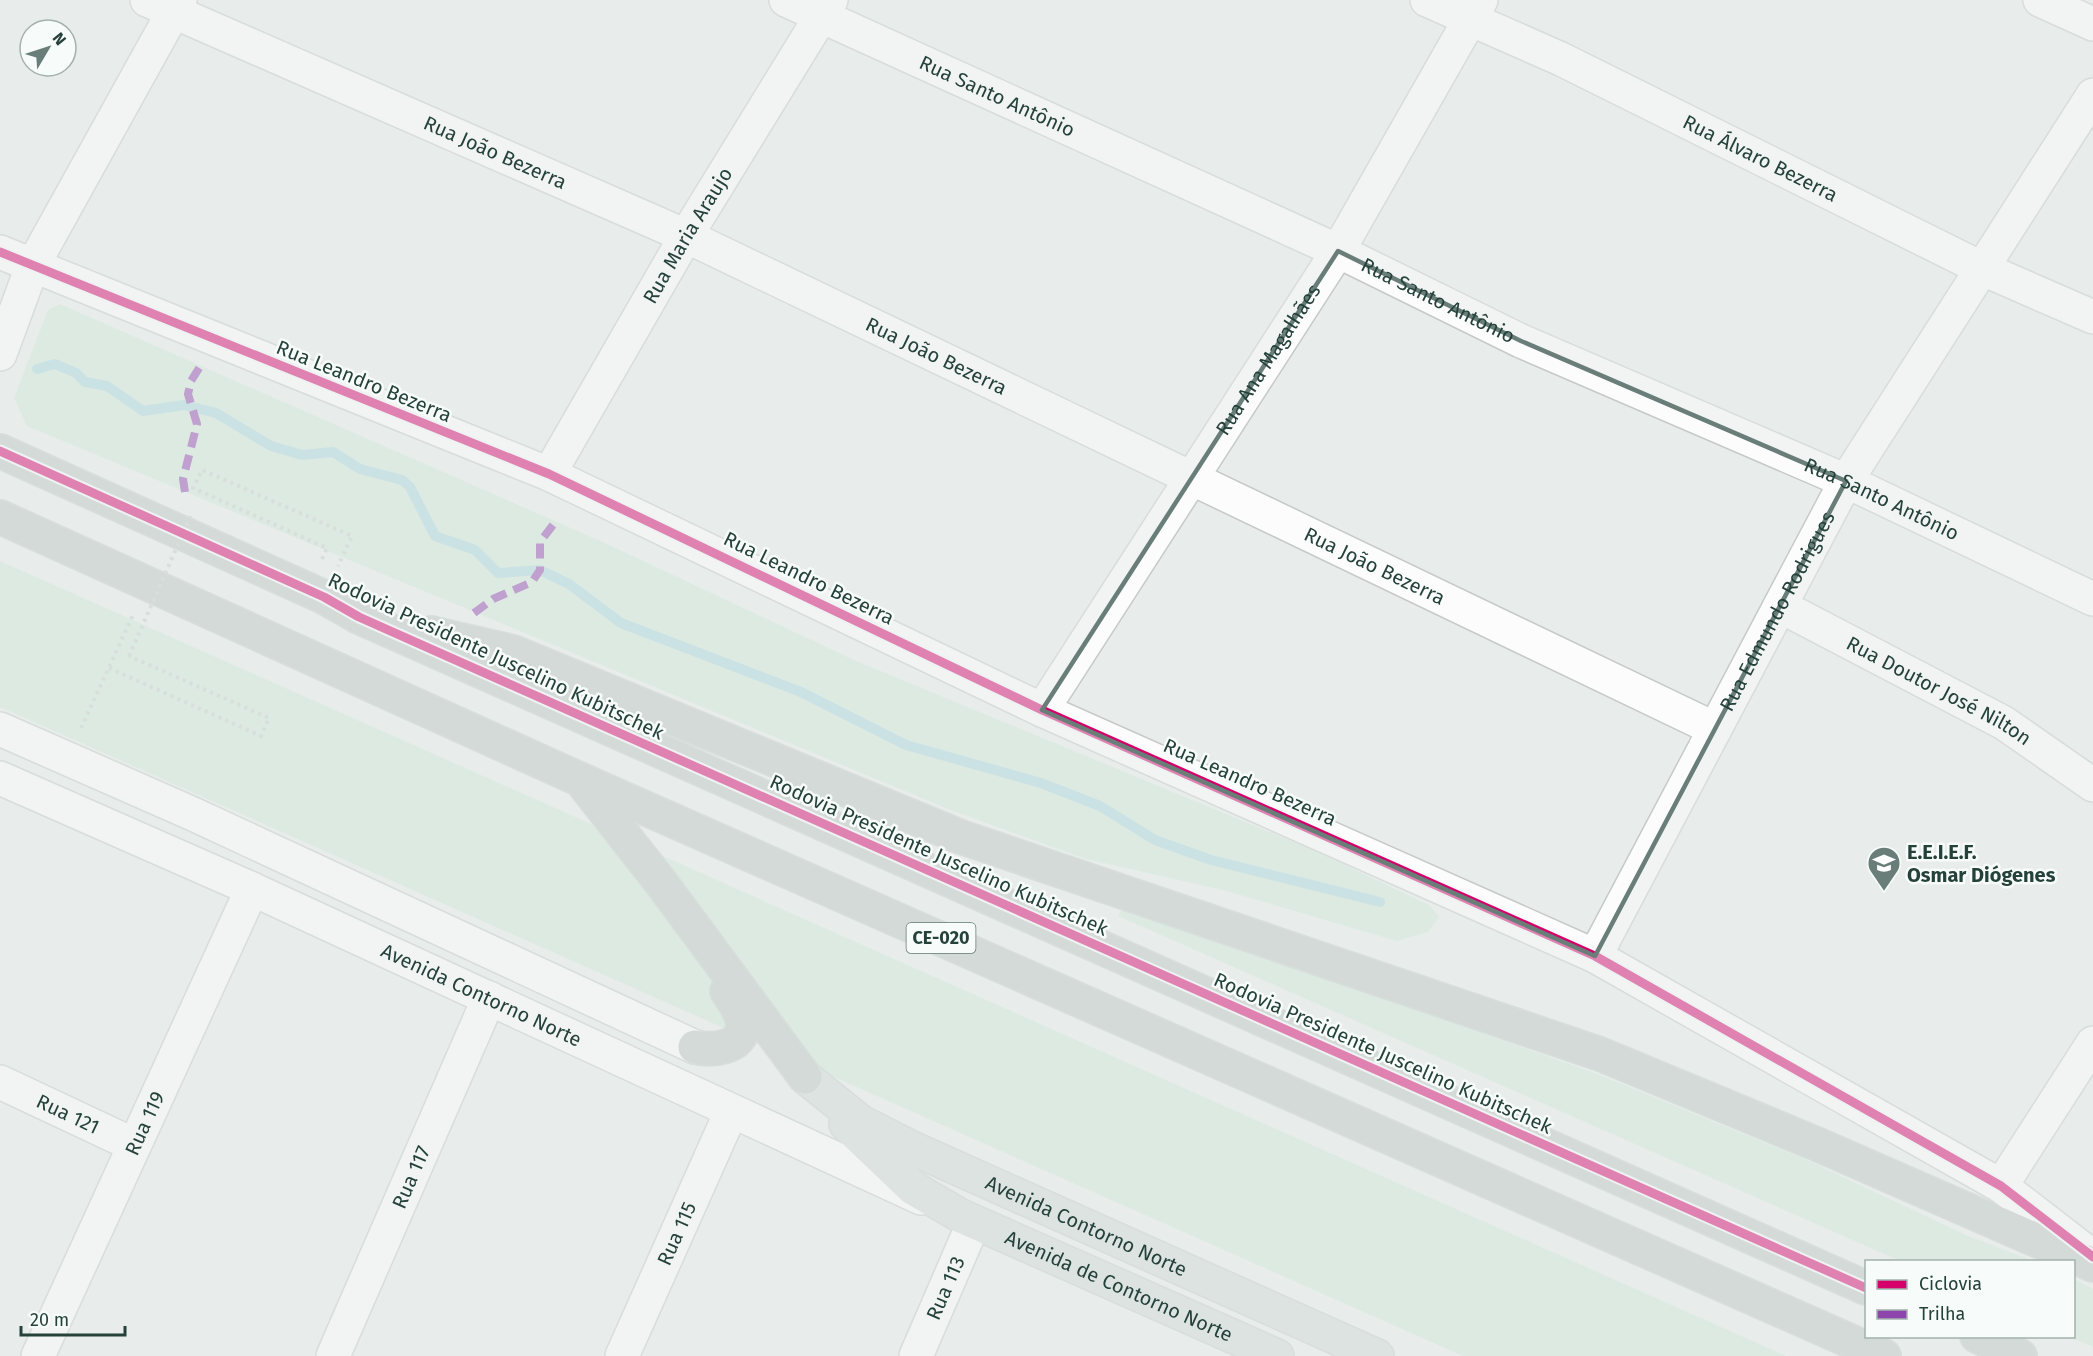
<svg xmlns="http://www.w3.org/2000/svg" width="2093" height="1356" font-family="'Fira Sans',sans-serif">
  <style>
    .grass { fill: #d1e6d8 }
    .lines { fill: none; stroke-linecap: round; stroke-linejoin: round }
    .stream { stroke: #a9d4db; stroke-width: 10 }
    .minor-casing { stroke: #c5cac8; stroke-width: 36 }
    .major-casing { stroke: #c3ccc9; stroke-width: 36 }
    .highway-casing { stroke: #c3ccc9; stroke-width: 36 }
    .path { stroke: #c3ccca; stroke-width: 4; stroke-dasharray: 3 4.5; stroke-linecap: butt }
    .minor { stroke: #fcfcfc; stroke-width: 33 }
    .major { stroke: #cfd7d5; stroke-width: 33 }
    .highway { stroke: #bcc4c2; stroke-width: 33 }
    .path-bridge { stroke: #c3ccca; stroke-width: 4; stroke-dasharray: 3 4.5; stroke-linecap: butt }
    .quiet { stroke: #8e44ad; stroke-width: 8; stroke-dasharray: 15 8; stroke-linecap: butt }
    .cycleway-casing { stroke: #f7fbf9; stroke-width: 13 }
    .cycleway { stroke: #d6006c; stroke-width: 9 }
    .marked { fill: none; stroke: #697e78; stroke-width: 4.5; stroke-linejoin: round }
    .labels { text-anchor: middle; stroke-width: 5; stroke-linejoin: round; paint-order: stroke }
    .shield { fill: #f7fbf9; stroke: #637a73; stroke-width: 1.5 }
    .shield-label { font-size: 18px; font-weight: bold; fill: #24423a }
    .street-label { font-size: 20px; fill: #24423a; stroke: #f7fbf9 }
    .poi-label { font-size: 20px; font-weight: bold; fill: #24423a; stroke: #f7fbf9; text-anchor: start }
  </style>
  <rect width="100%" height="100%" fill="#e8edeb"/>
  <path class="grass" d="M60,304L605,543L854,660L1313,850L1429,905L1439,917L1428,932L1397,941L1223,890L1086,859L953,811L27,426L14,398L48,310Z
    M0,561L117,613L1786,1356H1463L0,707Z
    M1123,906L1600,1075L1807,1160L1966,1235L2033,1261H1900L1118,916Z
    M2074,1279L2093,1289V1347L2070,1337L2074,1336Z"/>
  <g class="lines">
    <path class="stream" d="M37,369L55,364L76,373L85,382L107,386L143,411L184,405L216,413L271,446L302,455L333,452L360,469L402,480L410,487L435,536L475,550L498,573L540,570L569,584L621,623L801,692L906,745L1041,783L1100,806L1155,840L1211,860L1380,902"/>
    <g class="minor-casing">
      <g id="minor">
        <path id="s1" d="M147,0L686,236L1715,729"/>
        <path id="s2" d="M786,0L1338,251L1521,341L1846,481L2093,599"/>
        <path id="s3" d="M1427,0L1561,59L1983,269L2093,317"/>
        <path d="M2040,0L2093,24"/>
        <path d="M0,252L549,474L1042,710L1595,956L2001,1186L2093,1257"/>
        <path d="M0,354L32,267L180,0"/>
        <path id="s4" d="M549,474L686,236L831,0"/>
        <path id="s5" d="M1780,606L2004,723L2093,785"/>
        <path id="s6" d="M1042,710L1338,251L1481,0"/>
        <path d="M0,729L193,814L695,1047"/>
        <path id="s7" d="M0,778L252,889L921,1198"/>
        <path id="s8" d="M1595,956L1846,481L2093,95"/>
        <path id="s9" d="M0,1082L134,1145"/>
        <path d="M2001,1186L2093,1043"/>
        <path id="s10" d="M38,1356L252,889"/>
        <path id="s11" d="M333,1356L489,998"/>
        <path id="s12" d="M622,1356L731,1112"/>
        <path id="s13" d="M916,1356L974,1222"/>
      </g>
    </g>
    <g class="major-casing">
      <g id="major">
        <path id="s14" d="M805,1077L861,1122L912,1148L1377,1356"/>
        <path id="s15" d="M846,1124L913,1188L961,1216L1277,1356"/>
      </g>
    </g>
    <g class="highway-casing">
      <path id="highway" d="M0,451L324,597L359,617L1866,1288
        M0,517L579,779L1884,1356
        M431,633L513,652L961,837L1600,1054L1819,1145L2093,1265
        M582,782L662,884L805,1077
        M695,1047C711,1051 744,1049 743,1024C742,1012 733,1001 727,991
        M1977,1336L2020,1356"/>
    </g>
    <path class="path" d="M322,559L327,548L193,488L202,470L352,536L338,566
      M109,668L261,736L269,718L129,656
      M81,728L133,615"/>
    <use href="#minor" class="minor"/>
    <use href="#major" class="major"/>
    <use href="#highway" class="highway"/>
    <path class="path-bridge" d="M129,656L191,515"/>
    <path class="quiet" d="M185,492L183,479L197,424L188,394L191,381L201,365
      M474,613L493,599L532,582L540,570V542L556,521"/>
    <g class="cycleway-casing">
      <path id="cycleway" d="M0,252L549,474L1042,710L1595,956L2001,1186L2093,1257
        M0,451L324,597L359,617L1866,1288"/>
    </g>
    <use href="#cycleway" class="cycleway"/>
  </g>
  <path d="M0 0H2093V1356H0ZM1338,251L1521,341L1846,481L1595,956L1042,710Z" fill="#e8edeb" fill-opacity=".55" fill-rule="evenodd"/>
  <path class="marked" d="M1338,251L1521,341L1846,481L1595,956L1042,710Z"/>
  <defs>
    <g id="school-pin" transform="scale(1.725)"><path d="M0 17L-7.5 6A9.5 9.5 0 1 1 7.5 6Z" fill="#697e78" stroke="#f7fbf9"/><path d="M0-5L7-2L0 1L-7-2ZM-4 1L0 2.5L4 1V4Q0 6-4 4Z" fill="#fff"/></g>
  </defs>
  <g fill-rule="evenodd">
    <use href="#school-pin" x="1884" y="863"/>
  </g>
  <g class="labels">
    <rect class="shield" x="906.5" y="923" width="69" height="30" rx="4.5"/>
    <g class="shield-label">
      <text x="941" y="944">CE-020</text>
    </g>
    <g class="street-label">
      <text dy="7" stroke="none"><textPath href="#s2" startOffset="232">Rua Santo Antônio</textPath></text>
      <text dy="7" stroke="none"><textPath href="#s1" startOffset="380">Rua João Bezerra</textPath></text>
      <text dy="7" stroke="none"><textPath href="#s3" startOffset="369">Rua Álvaro Bezerra</textPath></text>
      <text dy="7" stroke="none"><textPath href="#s4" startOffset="276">Rua Maria Araujo</textPath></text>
      <text dy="7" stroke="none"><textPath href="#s2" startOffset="718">Rua Santo Antônio</textPath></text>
      <text dy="7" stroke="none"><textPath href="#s1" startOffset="866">Rua João Bezerra</textPath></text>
      <text dy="7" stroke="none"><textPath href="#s6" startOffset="417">Rua Ana Magalhães</textPath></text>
      <text transform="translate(364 381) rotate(22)" y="7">Rua Leandro Bezerra</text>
      <text dy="7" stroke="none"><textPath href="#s2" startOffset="1204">Rua Santo Antônio</textPath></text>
      <text dy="7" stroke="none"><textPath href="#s1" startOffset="1352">Rua João Bezerra</textPath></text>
      <text transform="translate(809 578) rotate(26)" y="7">Rua Leandro Bezerra</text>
      <text dy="7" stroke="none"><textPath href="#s8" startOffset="390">Rua Edmundo Rodrigues</textPath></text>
      <text transform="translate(496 656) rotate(25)" y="7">Rodovia Presidente Juscelino Kubitschek</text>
      <text dy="7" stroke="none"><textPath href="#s5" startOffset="180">Rua Doutor José Nilton</textPath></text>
      <text transform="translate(1250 782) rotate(24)" y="7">Rua Leandro Bezerra</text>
      <text transform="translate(939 855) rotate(24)" y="7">Rodovia Presidente Juscelino Kubitschek</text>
      <text dy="7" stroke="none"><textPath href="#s7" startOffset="528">Avenida Contorno Norte</textPath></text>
      <text transform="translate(1383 1053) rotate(24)" y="7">Rodovia Presidente Juscelino Kubitschek</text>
      <text dy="7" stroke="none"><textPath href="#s9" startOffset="75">Rua 121</textPath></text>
      <text dy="7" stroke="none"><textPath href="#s10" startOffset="256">Rua 119</textPath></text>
      <text dy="7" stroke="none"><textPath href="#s11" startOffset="195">Rua 117</textPath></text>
      <text dy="7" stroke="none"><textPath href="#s14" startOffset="320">Avenida Contorno Norte</textPath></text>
      <text dy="7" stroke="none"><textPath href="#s12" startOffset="134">Rua 115</textPath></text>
      <text dy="7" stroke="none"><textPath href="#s15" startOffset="321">Avenida de Contorno Norte</textPath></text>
      <text dy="7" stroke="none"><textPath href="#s13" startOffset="74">Rua 113</textPath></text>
    </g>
    <g class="poi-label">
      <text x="1907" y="859">E.E.I.E.F.<tspan x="1907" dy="23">Osmar Diógenes</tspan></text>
    </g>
  </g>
  <rect x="1865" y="1260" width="210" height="78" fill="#f7fbf9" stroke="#a3b1ad" stroke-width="1.5"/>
  <rect x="1877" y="1280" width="30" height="9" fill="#d6006c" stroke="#a3b1ad" stroke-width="1.5"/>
  <text x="1919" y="1290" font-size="18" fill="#24423a">Ciclovia</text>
  <rect x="1877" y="1310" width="30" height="9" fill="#8e44ad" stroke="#a3b1ad" stroke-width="1.5"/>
  <text x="1919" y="1320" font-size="18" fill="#24423a">Trilha</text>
  <g transform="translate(48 48) rotate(51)"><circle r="28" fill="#f7fbf9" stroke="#a3b1ad" stroke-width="1.5"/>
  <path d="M0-4.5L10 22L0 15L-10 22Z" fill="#697e78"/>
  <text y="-9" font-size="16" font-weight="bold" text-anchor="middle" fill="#24423a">N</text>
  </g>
  <path d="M21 1326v9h104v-9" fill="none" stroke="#24423a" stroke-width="3"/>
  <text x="30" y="1326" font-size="18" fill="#24423a" stroke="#f7fbf9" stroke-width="4.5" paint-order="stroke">20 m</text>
</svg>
